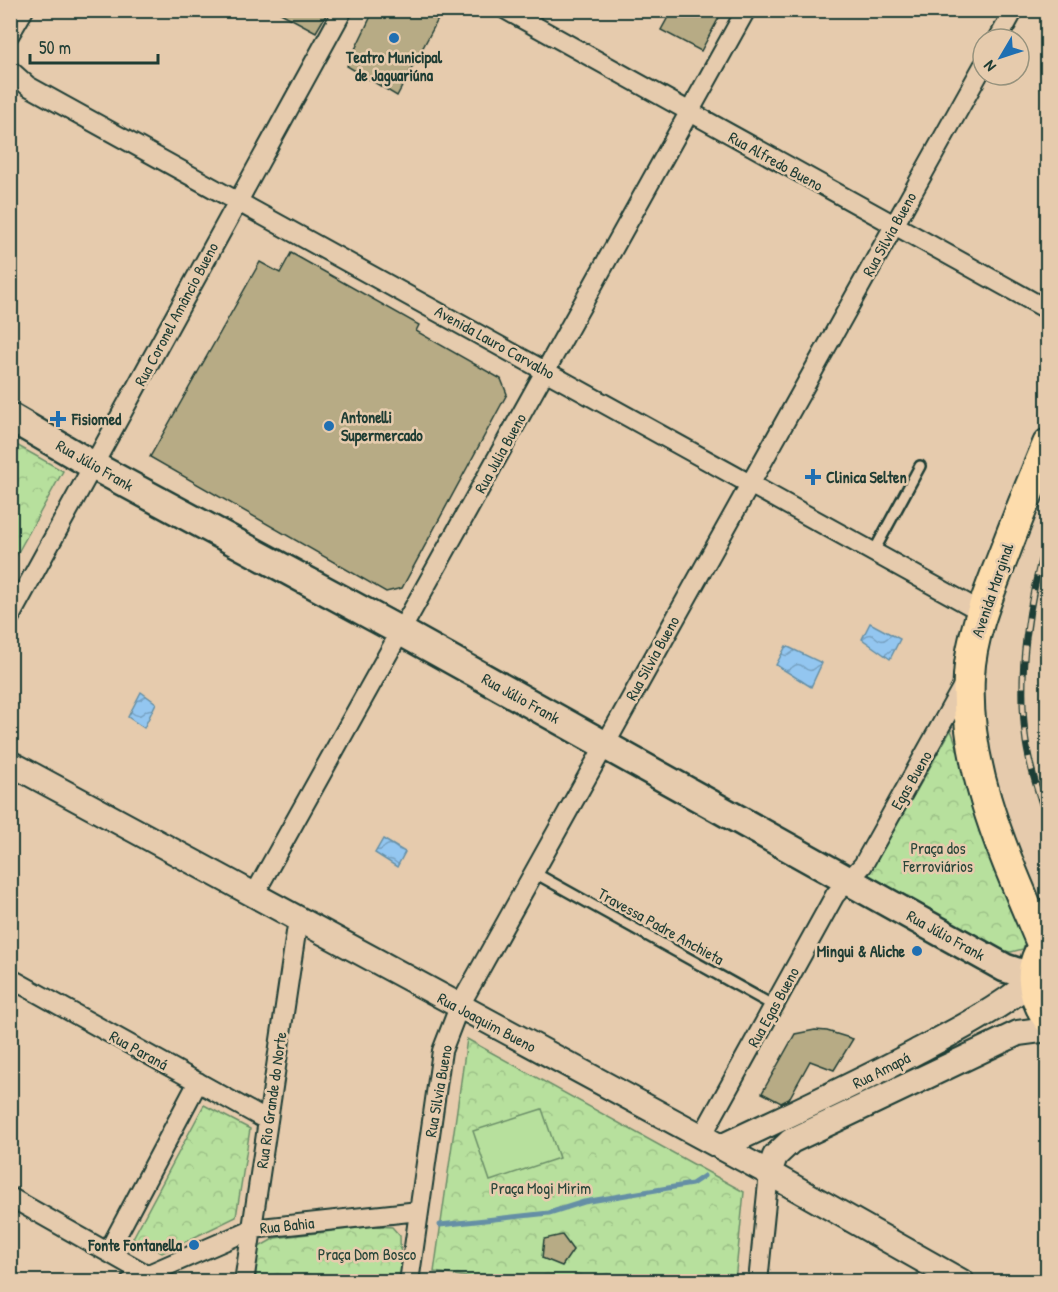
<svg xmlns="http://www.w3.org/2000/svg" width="1058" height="1292" font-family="'Patrick Hand',sans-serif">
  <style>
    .park { fill: url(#park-crowns); stroke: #6b8e68; stroke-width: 1.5 }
    .pitch { fill: #b7e09d; stroke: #6b8e68; stroke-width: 1.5 }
    .water { fill: url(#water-waves); stroke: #658fa5; stroke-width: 1.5 }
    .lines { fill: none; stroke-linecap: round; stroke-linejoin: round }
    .stream { stroke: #658fa5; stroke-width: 5 }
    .building { fill: #b7ab85; stroke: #1f3d34; stroke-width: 1.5 }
    .service-casing { stroke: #1f3d34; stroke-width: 14 }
    .minor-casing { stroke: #1f3d34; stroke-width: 22 }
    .tertiary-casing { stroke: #1f3d34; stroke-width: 28 }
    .secondary-casing { stroke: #1f3d34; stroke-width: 32 }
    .primary-casing { stroke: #1f3d34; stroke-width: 34 }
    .service { stroke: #e6cbad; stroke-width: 9 }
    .minor { stroke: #e6cbad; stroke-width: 18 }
    .tertiary { stroke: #e6cbad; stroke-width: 24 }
    .secondary { stroke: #e6cbad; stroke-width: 27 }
    .primary { stroke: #fddcac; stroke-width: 30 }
    .rail-casing { stroke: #1f3d34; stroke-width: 7 }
    .rail { stroke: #e6cbad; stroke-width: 4.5; stroke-dasharray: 14; stroke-linecap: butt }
    .poi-dot { fill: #1f6fb2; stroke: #e6cbad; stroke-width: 2 }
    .labels { text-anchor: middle; stroke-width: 5; stroke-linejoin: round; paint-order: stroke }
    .poi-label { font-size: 16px; font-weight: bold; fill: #1f3d34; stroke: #e6cbad; text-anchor: start }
    .street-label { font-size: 16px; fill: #1f3d34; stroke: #e6cbad }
    .park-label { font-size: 16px; fill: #274539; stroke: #e6cbad }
  </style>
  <defs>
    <pattern id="park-crowns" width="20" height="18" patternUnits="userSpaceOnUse" patternTransform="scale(1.5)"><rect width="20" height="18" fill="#b7e09d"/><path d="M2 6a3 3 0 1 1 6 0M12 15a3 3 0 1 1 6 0" fill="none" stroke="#9dc188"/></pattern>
    <pattern id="water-waves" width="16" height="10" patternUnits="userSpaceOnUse" patternTransform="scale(1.5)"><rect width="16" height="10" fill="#93c6f0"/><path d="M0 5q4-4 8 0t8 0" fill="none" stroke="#77a2c3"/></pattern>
  </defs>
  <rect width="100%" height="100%" fill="#e6cbad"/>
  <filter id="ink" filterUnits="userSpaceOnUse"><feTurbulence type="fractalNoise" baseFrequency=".0167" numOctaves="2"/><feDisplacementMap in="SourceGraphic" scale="12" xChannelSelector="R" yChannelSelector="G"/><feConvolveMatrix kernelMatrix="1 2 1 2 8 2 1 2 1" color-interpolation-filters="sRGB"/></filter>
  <g filter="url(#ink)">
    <path class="park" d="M11,442L63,471L11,565Z
      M951,730L1026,939L1023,949L1011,952L995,949L867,878Z
      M467,1039L744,1192L735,1281L504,1282L434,1272Z
      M204,1105L250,1129L236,1217L162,1253L133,1238Z
      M374,1226L392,1227L400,1236L401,1281H257L255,1265L259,1247L275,1238Z"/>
    <path class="pitch" d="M542,1109L559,1158L490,1181L473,1131Z"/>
    <path class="water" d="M870,623L900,639L890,659L862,639Z
      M786,646L822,663L811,687L776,665Z
      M141,692L156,703L144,728L128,717Z
      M383,839L405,852L397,867L375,853Z"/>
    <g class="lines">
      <path class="stream" d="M440,1225L549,1213L584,1202L692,1184L704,1176"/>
    </g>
    <path class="building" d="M275,10H329L316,32Z
      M374,10H443L397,96L347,66Z
      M672,10H723L701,51L661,30Z
      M291,253L419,325L416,331L501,379L507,394L402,588L386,592L150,457L260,262L280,273Z
      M815,1030L827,1031L853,1039L834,1070L810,1061L789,1099L781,1103L762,1093L795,1034Z
      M562,1235L573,1250L562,1266L542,1258L544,1239Z"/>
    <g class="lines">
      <g class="service-casing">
        <path id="service" d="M873,553L920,466
          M533,872L774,1006"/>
      </g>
      <g class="minor-casing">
        <path id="minor" d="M506,10L1048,310
          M10,34L24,10
          M998,39L1014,10
          M10,70L28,86L982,612
          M10,617L343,10
          M254,895L746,10
          M10,978L268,1121
          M702,1136L835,895L863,865L965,682
          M10,1197L148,1275
          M108,1252L198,1082
          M130,1282L252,1229L419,1211
          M244,1282L298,919
          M409,1282L442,1051L459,1007L983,66
          M758,1282L769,1173"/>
      </g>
      <g class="tertiary-casing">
        <path id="tertiary" d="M10,763L769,1173L962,1282
          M721,1147C786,1116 852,1086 916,1052C958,1030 997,1010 1033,980
          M769,1173L775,1156L791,1141L1018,1033L1048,1029"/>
      </g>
      <g class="secondary-casing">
        <path id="secondary" d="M10,417L94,466L400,631L1005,968L1033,977"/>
      </g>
      <g class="primary-casing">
        <path id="primary" d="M1048,941C1027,964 1031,995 1048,1018
          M1043,946C1007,860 964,773 969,676C971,634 989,593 1004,554C1018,517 1033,480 1048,444"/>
      </g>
      <use href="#service" class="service"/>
      <use href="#minor" class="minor"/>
      <use href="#tertiary" class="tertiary"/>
      <use href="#secondary" class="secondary"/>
      <use href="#primary" class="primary"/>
      <g class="rail-casing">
        <path id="rail" d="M1048,536C1028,600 1017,674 1026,742C1030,769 1039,796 1048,822"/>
      </g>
      <use href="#rail" class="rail"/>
    </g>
  </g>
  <g class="poi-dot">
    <circle cx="394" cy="38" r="6"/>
    <path d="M55 410h6v6h6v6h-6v6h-6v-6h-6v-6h6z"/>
    <circle cx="329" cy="426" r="6"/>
    <path d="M810 468h6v6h6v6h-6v6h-6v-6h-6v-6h6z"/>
    <circle cx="917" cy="951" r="6"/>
    <circle cx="194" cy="1245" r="6"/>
  </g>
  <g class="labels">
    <g class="poi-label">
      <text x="394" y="63" text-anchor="middle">Teatro Municipal<tspan x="394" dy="18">de Jaguariúna</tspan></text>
      <text x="341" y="423">Antonelli<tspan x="341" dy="18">Supermercado</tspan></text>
      <text x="72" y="425">Fisiomed</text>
      <text x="826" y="483">Clinica Selten</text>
      <text x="905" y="957" text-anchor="end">Mingui &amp; Aliche</text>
      <text x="182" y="1251" text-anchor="end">Fonte Fontanella</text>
    </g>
    <g class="street-label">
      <text transform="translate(776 161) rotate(29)" y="6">Rua Alfredo Bueno</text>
      <text transform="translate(889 234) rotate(-61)" y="6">Rua Silvia Bueno</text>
      <text transform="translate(176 314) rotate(-62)" y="6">Rua Coronel Amâncio Bueno</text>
      <text transform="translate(495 342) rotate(29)" y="6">Avenida Lauro Carvalho</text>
      <text transform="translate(500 453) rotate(-61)" y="6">Rua Julia Bueno</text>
      <text transform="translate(95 465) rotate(30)" y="6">Rua Júlio Frank</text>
      <text transform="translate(992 590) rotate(-71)" y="6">Avenida Marginal</text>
      <text transform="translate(652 658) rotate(-61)" y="6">Rua Silvia Bueno</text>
      <text transform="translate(521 698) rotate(29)" y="6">Rua Júlio Frank</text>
      <text transform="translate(911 780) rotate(-60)" y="6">Egas Bueno</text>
      <text transform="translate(661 926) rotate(29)" y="6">Travessa Padre Anchieta</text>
      <text transform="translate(946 935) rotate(29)" y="6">Rua Júlio Frank</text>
      <text transform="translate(773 1007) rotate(-61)" y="6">Rua Egas Bueno</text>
      <text transform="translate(487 1022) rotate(28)" y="6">Rua Joaquim Bueno</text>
      <text transform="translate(139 1050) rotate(29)" y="6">Rua Paraná</text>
      <text transform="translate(881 1070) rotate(-27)" y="6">Rua Amapá</text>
      <text transform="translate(438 1091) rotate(-80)" y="6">Rua Silvia Bueno</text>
      <text transform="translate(271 1100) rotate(-82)" y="6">Rua Rio Grande do Norte</text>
      <text transform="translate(287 1225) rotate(-6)" y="6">Rua Bahia</text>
    </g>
    <g class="park-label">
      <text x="938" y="854">Praça dos<tspan x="938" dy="18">Ferroviários</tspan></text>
      <text x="541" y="1194">Praça Mogi Mirim</text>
      <text x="367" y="1260">Praça Dom Bosco</text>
    </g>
  </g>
  <rect width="1058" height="1292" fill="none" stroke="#e6cbad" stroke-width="36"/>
  <rect x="18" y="18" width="1022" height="1256" fill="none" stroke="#1f3d34" stroke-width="2" filter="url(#ink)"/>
  <g transform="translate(1001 57) rotate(231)"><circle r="28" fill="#e6cbad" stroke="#96927d" stroke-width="1.5"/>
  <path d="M0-4.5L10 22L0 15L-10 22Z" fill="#1f6fb2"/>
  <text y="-9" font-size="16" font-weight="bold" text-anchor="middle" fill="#1f3d34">N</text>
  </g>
  <path d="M30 54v9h128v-9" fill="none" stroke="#1f3d34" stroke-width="3"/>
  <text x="39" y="54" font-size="18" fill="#1f3d34" stroke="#e6cbad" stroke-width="4.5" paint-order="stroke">50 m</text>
</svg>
